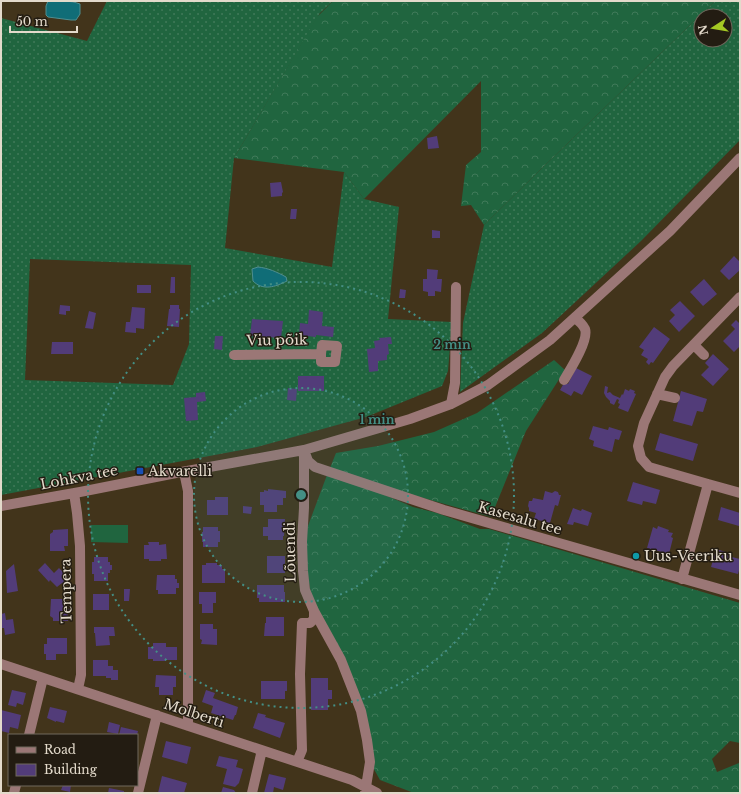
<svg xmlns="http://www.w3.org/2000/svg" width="741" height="794" font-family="'Libre Baskerville',serif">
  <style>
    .grass { fill: url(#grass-dots); fill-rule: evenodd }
    .forest { fill: url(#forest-crowns) }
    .garden { fill: #20653f }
    .water { fill: #106d77; stroke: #4f8e90 }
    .building { fill: #523c79 }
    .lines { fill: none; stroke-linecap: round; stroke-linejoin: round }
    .minor { stroke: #9b7776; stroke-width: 10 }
    .ring { fill: none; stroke: #448f85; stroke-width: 2; stroke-dasharray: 2 4 }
    .transit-dot { fill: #1a4fb4; stroke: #231c12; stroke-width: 1.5 }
    .culture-dot { fill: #0f9aa8; stroke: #231c12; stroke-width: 1.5 }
    .labels { text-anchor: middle; stroke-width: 3; stroke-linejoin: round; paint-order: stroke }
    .street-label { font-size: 14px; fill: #e3dacb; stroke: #231c12 }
    .poi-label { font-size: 14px; fill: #e3dacb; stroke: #231c12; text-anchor: start }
    .centre { fill: #448f85; stroke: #231c12; stroke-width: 2 }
    .ring-label { font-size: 12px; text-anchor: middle; font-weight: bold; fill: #448f85; stroke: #231c12; stroke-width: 3; stroke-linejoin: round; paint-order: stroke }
  </style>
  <defs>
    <pattern id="grass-dots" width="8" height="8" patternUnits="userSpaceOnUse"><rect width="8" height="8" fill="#20653f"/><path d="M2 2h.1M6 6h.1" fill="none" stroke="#407a59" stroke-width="1.8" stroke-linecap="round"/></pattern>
    <pattern id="forest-crowns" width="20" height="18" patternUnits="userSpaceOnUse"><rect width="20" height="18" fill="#20653f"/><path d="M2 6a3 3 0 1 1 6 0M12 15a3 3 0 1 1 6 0" fill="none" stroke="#407a59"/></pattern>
  </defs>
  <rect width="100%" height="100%" fill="#42341b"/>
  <path class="grass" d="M107,1H333L320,13L234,158L225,248L332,267L344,172L364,199L399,207L388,319L452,322L448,371L442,386L366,417L257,447L1,495V18L87,41ZM30,259L191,265L189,344L173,385L25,380Z
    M715,1H740V140L641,241L542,333L460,392L463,323L484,225L540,170ZM701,16H725V40H701Z"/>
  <path class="forest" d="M333,1H715L540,170L484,225L471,205L461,206L466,165L481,152V81L364,199L344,172L234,158L317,17Z
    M554,360L565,370L526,431L491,517L345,476L330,468L336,453L378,446L434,432L477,413Z
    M327,475L356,483L413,507L437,513L480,529H489L740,603V743L730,741L712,759L717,772L739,763L740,750V793H414L380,780L370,762L361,711L314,611L302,542Z"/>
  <path class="garden" d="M91,525H128V543L91,542Z"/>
  <path class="water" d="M48,1C59,1 70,0 80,4V14L76,20H71L48,17L46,15V6Z
    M258,267C268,268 277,272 286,277L287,281C275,287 263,291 253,281L252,269Z"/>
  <path class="building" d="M437,136L439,148L428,149L427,138Z
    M281,182L283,192L282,193V196L271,197L270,183Z
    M291,209H297L296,219H290Z
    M432,230L440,231V238H432Z
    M734,256L740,262V270L729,280L720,271Z
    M427,269L438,270L437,279H442L441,292L435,291V296H428V292L423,291V279H427Z
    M171,277H175V293H170Z
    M704,279L717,294L703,306L690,292Z
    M137,285H151V293H137Z
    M400,289L406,290L405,298H399Z
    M680,301L695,316L679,332L669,321L675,315L670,310Z
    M60,305L70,306V311H66V315L59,314Z
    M170,305H179V309H180L179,327L167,326L169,309H170Z
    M132,307L145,308L144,329L136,328V333L125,332L126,322H130Z
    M309,310L323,312L322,326L334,327L333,337L316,335V337L299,335L300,323L308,324Z
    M89,311L96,313L93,329L85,328Z
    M252,319L283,321L281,338L250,336Z
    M736,320L740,324V346L734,352L723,341L735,329L731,325Z
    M654,327L670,339L653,363L651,362L649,365L646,362L648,359L641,355L644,350L639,347Z
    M215,336H223L222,350L214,349Z
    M391,337L392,344H388L389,354L387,355V360L378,361V371L369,372L367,349L375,348L374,341L380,340L379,338Z
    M52,342H73V354H51Z
    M713,354L729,369L713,386L701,375L709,367L705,363Z
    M576,368L592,376L582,395L574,391L571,396L560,390L564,383L568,384Z
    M298,376H324V391H298Z
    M605,386L608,387L607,393L610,392L613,395L620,398L622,394L623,395L625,389L629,391L630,389L635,391L634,393L636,394L628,412L618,408L620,404L618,403L619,400L617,399L614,405L610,403V401L606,397L604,393Z
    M288,388L297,389L296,401L287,400Z
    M681,391L707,399L703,412L697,411L692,426L673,421Z
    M205,392L206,401L197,402L198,420L186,421L184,398L196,397V393Z
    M593,426L608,430L609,427L622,431L619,440L615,439L612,452L593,446L594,441L589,439Z
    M660,433L698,444L693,461L655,450Z
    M633,482L660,490L656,504L643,501L642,505L627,501Z
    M268,489L286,491V498H283V505H277V512H264V505H260V492H264V490L268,491Z
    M545,491L552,493L555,491L558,492L559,495H561L558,506L555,505L550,523L534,519L536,513L529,511V508L528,506L529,501H532L533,498L543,500Z
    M215,497H228V515H207V500H215Z
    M243,506L252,507L251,514L243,513Z
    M721,507L740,513L739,526L718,520Z
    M573,508L581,511L582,509L592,513L588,526L574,522L573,525L567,524Z
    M268,519H285L284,536H283V540H268V536H263V527H268Z
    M658,526L669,530L668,532L673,533L671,537L673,538L669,554L647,548L653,527L657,529Z
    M203,527H218V531H220V542H218V547H203V542H202V532H203Z
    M68,529V546H64L65,551H50V534L53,532V530Z
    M148,542H159V545L166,544L167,559H161V561H149V559H144V545H149Z
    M716,549L729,553L728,556L740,559V567L738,574L711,567Z
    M267,556H285V573H267Z
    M94,557H108V562H110V565H112V570H110V573H108V581H94V574H92V562H94Z
    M45,563L54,573L59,568L70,579L64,584L62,583L57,587L50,580L49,582L38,570Z
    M206,563H217V565H222V569H225V583H202V565H206Z
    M14,564L18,591L7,593L6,571Z
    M157,575H175V579H177V583H179V588H176V594H158V590H156Z
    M257,585H284V592H285V602H259V598H257Z
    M124,589H130L129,601H124Z
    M199,592H216V603H213V613H202V604H199Z
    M93,594H109V610H93Z
    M51,599H64V605H68V609H70V613H68V621H53V618L50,616Z
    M5,613L6,620L13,619L15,633L5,635L4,628H1V614Z
    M266,617H284V636H264L265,623H266Z
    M200,624H213V629H217V645L201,644L202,640L200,639Z
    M94,627H114L115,636H109L110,645L96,646L95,633H94Z
    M47,638H67V654H56V660H46V654H44V644H47Z
    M153,643H166V647H177V660H166V661H153V659H148V647H153Z
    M93,660H108V666H113V670H118V680H111V678H106V676H93Z
    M156,675L176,676V687H173V695H159V687H155Z
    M311,678H328V690H332V699H328V710H311Z
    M261,681H287V691H285V699H261Z
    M12,690L26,693L23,705L17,703L16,707L8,705Z
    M206,690L215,693L213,698L238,707L236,715H235L233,720L211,713L213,706L202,702Z
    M50,707L67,711L64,723L56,721V722L47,718Z
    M1,710L21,715L18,729L10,727L9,733L1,731Z
    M258,713L266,715L265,717L285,723L280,738L253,728Z
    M109,722L120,725L118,734L107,732Z
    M121,727L138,731L137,735H119Z
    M166,741L191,747L187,764L162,757Z
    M219,756L238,760L236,767L243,769L239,783L235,787L223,784L227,769L216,766Z
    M269,774L286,778L283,790L274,787L273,793H264Z
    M162,776L187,783L184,793H158Z
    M63,785H71L70,792L61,790Z
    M223,787L234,790L236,793H221Z
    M109,788L124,791V793H108Z"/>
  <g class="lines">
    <path class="minor" d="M694,345L704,355
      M234,355L321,354L322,345L337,346L335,362H321V354
      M564,380C570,370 589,340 585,329C583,325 579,321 575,318
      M657,394L675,398
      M451,404L455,383L456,287
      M304,450L308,461L315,467L444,510L740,595
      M184,472L188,491V726
      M708,484L740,493
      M74,493L77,513L80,546L81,675L78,689
      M1,506L80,492L176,473L304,450L410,419L451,404L488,385L550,340L670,231L740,158
      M682,579L708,484L649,467L641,458L638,446L644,423L665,377L673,366L740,297
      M314,611L341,660L361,711L367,740L370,762L365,793
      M1,664L352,780L377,793
      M29,735L43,678
      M297,762L302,750L300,674L302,623H310L314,619V611L305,590L303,571L302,542L304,508V455
      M14,793L16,785
      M138,793L157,715
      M252,793L262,750"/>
  </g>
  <circle cx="301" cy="495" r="107" fill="#448f85" fill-opacity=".12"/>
  <g class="ring">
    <circle cx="301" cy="495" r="107"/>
    <circle cx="301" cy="495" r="213"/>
  </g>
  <rect class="transit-dot" x="136" y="467" width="8" height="8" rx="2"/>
  <circle class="culture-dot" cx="636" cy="556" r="4"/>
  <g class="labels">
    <g class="street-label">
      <text transform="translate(277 340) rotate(-1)" y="5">Viu põik</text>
      <text transform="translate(79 477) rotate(-11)" y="5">Lohkva tee</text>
      <text transform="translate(520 518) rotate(16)" y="5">Kasesalu tee</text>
      <text transform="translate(290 552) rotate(-91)" y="5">Lõuendi</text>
      <text transform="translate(66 591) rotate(-91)" y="5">Tempera</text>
      <text transform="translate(194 713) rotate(18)" y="5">Molberti</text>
    </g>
    <g class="poi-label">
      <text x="148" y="476">Akvarelli</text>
      <text x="644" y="561">Uus-Veeriku</text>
    </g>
  </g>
  <circle cx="301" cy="495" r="6" class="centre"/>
  <g class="ring-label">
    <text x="452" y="349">2 min</text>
    <text x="377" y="424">1 min</text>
  </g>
  <rect width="741" height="794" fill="none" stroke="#e3dacb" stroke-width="4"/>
  <rect x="8" y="734" width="130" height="52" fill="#231c12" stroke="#70685c"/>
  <rect x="16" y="747" width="20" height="6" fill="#9b7776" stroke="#70685c"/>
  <text x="44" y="754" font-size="12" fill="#e3dacb">Road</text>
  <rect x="16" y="764" width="20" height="12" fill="#523c79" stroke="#70685c"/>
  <text x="44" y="774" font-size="12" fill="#e3dacb">Building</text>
  <g transform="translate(713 28) rotate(258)"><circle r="19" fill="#231c12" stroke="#70685c"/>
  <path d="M0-3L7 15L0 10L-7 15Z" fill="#a5c823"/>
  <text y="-6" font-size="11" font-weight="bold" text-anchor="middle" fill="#e3dacb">N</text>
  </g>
  <path d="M10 26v6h67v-6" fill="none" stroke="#e3dacb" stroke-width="2"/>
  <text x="16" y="26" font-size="12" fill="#e3dacb" stroke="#231c12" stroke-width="3" paint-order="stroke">50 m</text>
</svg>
